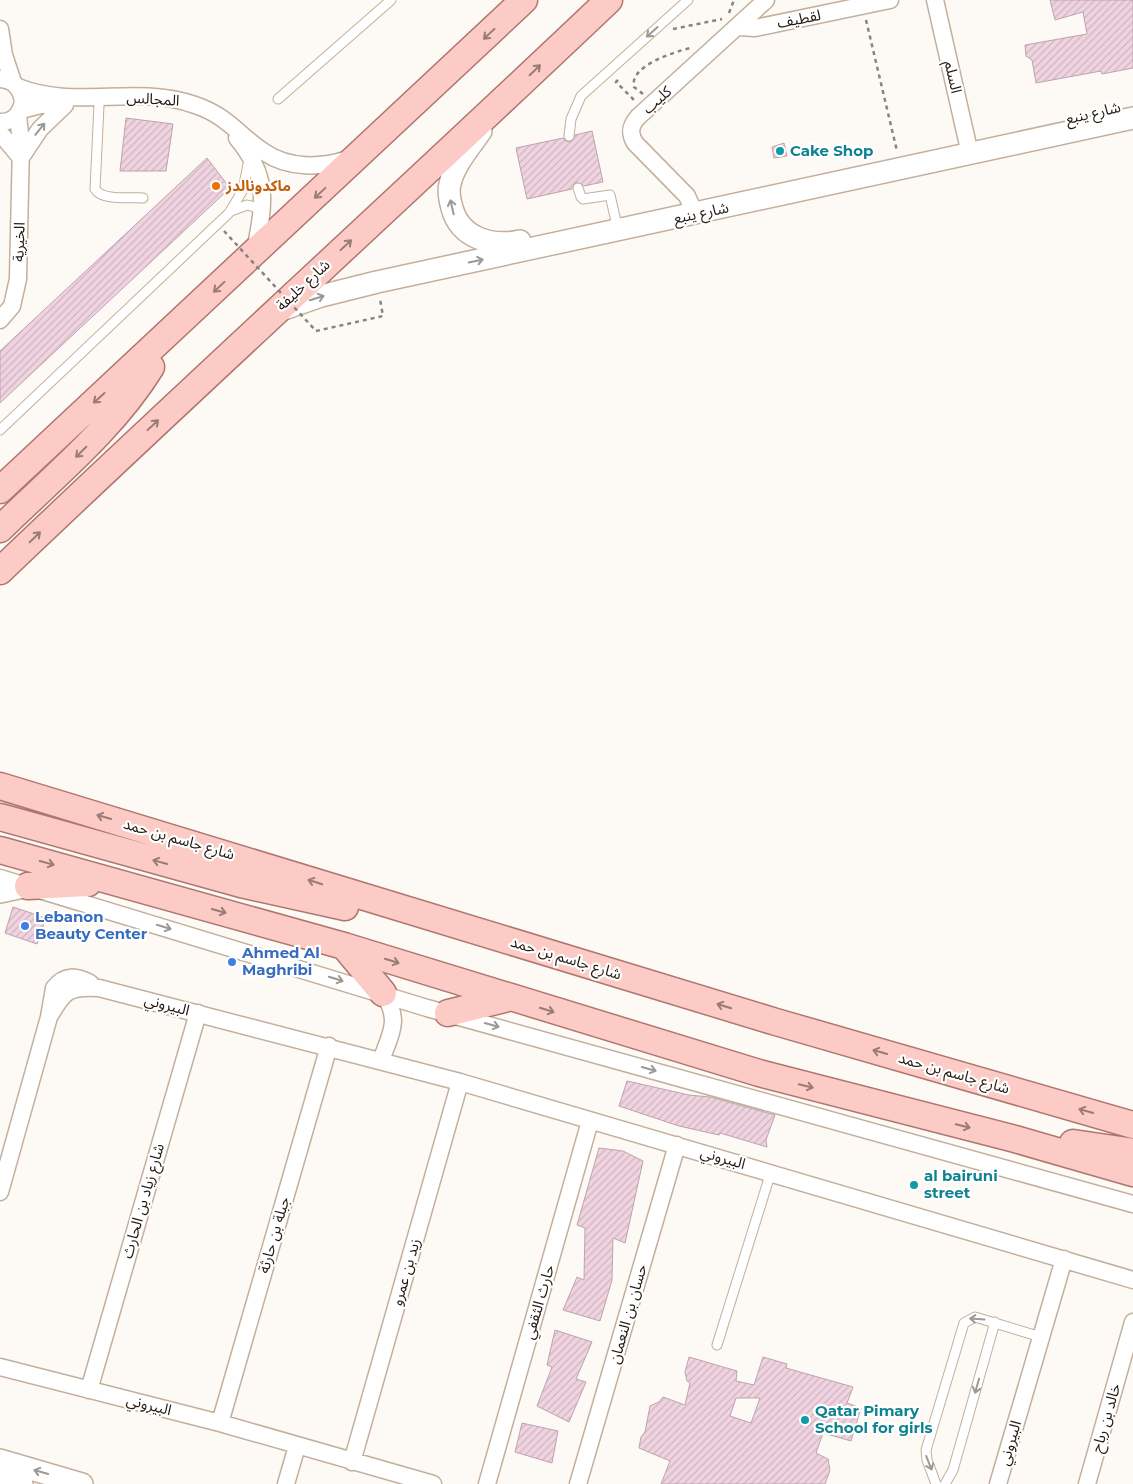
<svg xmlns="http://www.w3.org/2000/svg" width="1133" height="1484" font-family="Montserrat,'Noto Sans Arabic',sans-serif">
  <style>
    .building { fill: url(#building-hatch); stroke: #bea3af; fill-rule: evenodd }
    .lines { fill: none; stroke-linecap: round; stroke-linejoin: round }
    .service-casing { stroke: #c3af9b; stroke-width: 11 }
    .minor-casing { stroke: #c3af9b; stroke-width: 19 }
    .tertiary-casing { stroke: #c3af9b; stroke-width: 24 }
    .primary-casing { stroke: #ae766e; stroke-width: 29 }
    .path { stroke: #89837e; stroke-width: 2.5; stroke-dasharray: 4 4; stroke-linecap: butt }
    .service { stroke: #fff; stroke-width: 9 }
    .minor { stroke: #fff; stroke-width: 16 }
    .tertiary { stroke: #fff; stroke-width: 21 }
    .primary { stroke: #fccbc5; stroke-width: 26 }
    .path-bridge { stroke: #89837e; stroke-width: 2.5; stroke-dasharray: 4 4; stroke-linecap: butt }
    .oneway { stroke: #9c9895 }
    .oneway2 { stroke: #9a7b75 }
    .culture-dot { fill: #0f9aa8; stroke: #fff; stroke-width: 2 }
    .food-dot { fill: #e8710a; stroke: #fff; stroke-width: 2 }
    .shop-dot { fill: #3f7fe0; stroke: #fff; stroke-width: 2 }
    .labels { text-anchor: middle; stroke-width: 4.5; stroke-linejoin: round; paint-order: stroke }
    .street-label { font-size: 15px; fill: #221a13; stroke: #fff }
    .culture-label { font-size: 15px; font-weight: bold; fill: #0d838f; stroke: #fff; text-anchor: start }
    .food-label { font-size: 15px; font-weight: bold; fill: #c56008; stroke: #fff; text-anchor: start }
    .shop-label { font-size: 15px; font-weight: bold; fill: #366cbe; stroke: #fff; text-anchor: start }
  </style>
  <defs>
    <pattern id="building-hatch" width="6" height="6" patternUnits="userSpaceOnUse" patternTransform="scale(1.25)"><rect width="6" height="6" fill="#f0d3e0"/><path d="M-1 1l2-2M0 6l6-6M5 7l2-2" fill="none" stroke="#ceb5bf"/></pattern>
  </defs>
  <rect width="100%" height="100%" fill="#fdf9f5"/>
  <path class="building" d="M1050,0H1133V68L1102,74L1101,71L1036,83L1032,60L1026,56L1025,45L1087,34L1083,12L1055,20Z
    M126,118L173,124L166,171H120Z
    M592,131L603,182L584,186L576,182L572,189L527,199L516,148L563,138L566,141L571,142L575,135Z
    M784,143L787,156L774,158L772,147Z
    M207,158L230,188L0,403V351Z
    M13,907L46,918L37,944L5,933Z
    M627,1081L689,1095L710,1097L775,1115L766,1140L767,1147L720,1133L719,1135L679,1126L619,1106Z
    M599,1148L623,1151L643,1161L625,1243L613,1238L612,1280L600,1321L563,1310L577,1277L584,1280L585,1228L577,1225Z
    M555,1330L592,1342L576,1379L586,1382L569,1422L537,1406L552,1367L547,1365Z
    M689,1357L737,1371L736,1381L754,1385L763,1357L787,1364L786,1368L853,1387L847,1403L861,1408L851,1441L823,1433L816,1453L828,1459L830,1470L825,1484H661L670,1461L639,1448L641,1437L645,1432L650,1406L659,1402L663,1397L685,1405L690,1383L687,1381L685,1372ZM736,1398H760L751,1423L730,1416Z
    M522,1423L558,1431L552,1463L515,1452Z"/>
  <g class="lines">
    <g class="service-casing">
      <path id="service" d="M278,99L391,0
        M99,105L95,189C102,201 131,197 143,198
        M569,136L571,119L581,96L688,0
        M578,188L581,197L583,199L610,195L618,230
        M231,211L247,205L263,209
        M0,430L229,213L243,190L249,159
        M717,1345L771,1172
        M936,1484L927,1460L926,1450L964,1323L975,1317L1041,1337
        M945,1484L953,1470L995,1322"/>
    </g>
    <g class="minor-casing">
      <path id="minor" d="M935,0L970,154
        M738,27L755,28L890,0
        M0,29L4,55L13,82
        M0,79C14,80 21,88 23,102C20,114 14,122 0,122
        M18,87C74,110 138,84 195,105C228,116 238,135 264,152C289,169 321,168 348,159
        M21,110L41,105H61
        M0,133L21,158
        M237,138C270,177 264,204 255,251
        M22,156L40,129L65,105
        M695,214L687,196L635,143C629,133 630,126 638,117L766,0
        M0,320L12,306L18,279L21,144L18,115
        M0,878L427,1008L1133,1204
        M49,1017C64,991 68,986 99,988L460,1082L1133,1280
        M381,1060C391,1034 401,1019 383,993
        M0,1192L49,1017L54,988C65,974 76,976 90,983
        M0,1367L220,1423L433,1484
        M89,1390L198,1013
        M220,1423L329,1046
        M352,1462L460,1082
        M286,1484L297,1446
        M487,1484L590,1121
        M578,1484L677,1145
        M998,1484L1064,1259
        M1087,1484L1133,1322"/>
    </g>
    <g class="tertiary-casing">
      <path id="tertiary" d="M481,131C470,147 454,165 450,184C448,191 450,201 452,208C460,238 491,247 520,241
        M281,310L321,296L377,282L1133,118
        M0,892L28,886
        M0,1460L82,1484
        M0,1478L22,1484"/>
    </g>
    <g class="primary-casing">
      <path id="primary" d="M0,490L524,0
        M0,529C52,478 112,430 151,367
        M0,571C201,379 407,192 609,0
        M0,786L776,1022L1133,1125
        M0,817L241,884L345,907
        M0,850L344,946L759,1073L1015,1139L1133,1173
        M28,886L88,883
        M344,946L383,993
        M448,1013L508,998
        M1073,1143L1133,1152"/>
    </g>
    <path class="path" d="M729,13L734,0
      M866,20L897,151
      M673,29L722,19
      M618,80L616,82L635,101
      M643,94L634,87C629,66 674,52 690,48
      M316,331L383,316L380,299"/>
    <use href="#service" class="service"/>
    <use href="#minor" class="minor"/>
    <use href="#tertiary" class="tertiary"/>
    <use href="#primary" class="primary"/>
    <path class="path-bridge" d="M224,231L316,331"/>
  </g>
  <defs><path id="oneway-shaft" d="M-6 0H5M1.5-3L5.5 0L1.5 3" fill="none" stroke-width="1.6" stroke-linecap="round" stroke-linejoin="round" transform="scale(1.25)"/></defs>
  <g class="oneway">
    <use href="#oneway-shaft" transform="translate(652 32) rotate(138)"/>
    <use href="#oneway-shaft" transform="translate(40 129) rotate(-51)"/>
    <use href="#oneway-shaft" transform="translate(452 207) rotate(-103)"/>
    <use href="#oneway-shaft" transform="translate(476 261) rotate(-12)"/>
    <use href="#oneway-shaft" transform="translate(317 298) rotate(-17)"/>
    <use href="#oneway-shaft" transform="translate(164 927) rotate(17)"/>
    <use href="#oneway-shaft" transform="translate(336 979) rotate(17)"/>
    <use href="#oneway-shaft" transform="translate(492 1025) rotate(16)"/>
    <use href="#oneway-shaft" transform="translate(649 1069) rotate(16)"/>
    <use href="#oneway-shaft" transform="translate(977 1319) rotate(-176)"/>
    <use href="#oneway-shaft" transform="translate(977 1386) rotate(106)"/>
    <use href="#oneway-shaft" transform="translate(929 1463) rotate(68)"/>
    <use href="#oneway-shaft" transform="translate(41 1472) rotate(-164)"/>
  </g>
  <g class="oneway2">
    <use href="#oneway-shaft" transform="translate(489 34) rotate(137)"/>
    <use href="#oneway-shaft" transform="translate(535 70) rotate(-44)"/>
    <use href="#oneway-shaft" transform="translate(320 193) rotate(137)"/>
    <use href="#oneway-shaft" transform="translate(346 245) rotate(-43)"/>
    <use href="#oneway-shaft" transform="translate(219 287) rotate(137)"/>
    <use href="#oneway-shaft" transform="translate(99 398) rotate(138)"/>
    <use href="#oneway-shaft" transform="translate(153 425) rotate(-43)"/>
    <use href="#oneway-shaft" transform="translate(81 452) rotate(135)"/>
    <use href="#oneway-shaft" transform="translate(35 537) rotate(-44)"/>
    <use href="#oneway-shaft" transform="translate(104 817) rotate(-164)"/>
    <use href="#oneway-shaft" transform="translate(160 862) rotate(-165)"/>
    <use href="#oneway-shaft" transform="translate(47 863) rotate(15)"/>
    <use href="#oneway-shaft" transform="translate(315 882) rotate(-162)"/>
    <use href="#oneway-shaft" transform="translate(219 911) rotate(16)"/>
    <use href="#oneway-shaft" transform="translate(392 961) rotate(17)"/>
    <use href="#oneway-shaft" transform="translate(724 1006) rotate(-163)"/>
    <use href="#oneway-shaft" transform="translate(547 1010) rotate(17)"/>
    <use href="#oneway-shaft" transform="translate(880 1052) rotate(-164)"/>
    <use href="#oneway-shaft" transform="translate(806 1086) rotate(14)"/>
    <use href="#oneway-shaft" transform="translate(1086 1111) rotate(-164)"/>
    <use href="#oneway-shaft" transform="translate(963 1126) rotate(14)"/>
  </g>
  <g class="culture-dot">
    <circle cx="780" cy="151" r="5"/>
    <circle cx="914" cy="1185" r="5"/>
    <circle cx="805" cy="1420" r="5"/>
  </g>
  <circle class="food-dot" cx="216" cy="186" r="5"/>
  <g class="shop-dot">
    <circle cx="25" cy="926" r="5"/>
    <circle cx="232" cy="962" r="5"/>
  </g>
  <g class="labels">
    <g class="street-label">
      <text transform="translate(799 19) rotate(-11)" y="5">لقطيف</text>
      <text transform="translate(953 77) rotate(77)" y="5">السلم</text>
      <text transform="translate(153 99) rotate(4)" y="5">المجالس</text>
      <text transform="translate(657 100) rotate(-42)" y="5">كليب</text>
      <text transform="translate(1093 113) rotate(-13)" y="5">شارع ينبع</text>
      <text transform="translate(701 213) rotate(-12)" y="5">شارع ينبع</text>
      <text transform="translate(19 242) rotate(-88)" y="5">الخيرية</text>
      <text transform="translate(303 285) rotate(-43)" y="5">شارع خليفة</text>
      <text transform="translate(179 839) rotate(16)" y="5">شارع جاسم بن حمد</text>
      <text transform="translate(566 958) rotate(17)" y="5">شارع جاسم بن حمد</text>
      <text transform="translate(167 1005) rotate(15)" y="5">البيروني</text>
      <text transform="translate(954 1073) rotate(16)" y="5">شارع جاسم بن حمد</text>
      <text transform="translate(723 1158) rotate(16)" y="5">البيروني</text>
      <text transform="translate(143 1201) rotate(-74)" y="5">شارع زياد بن الحارث</text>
      <text transform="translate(274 1235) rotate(-74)" y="5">جبلة بن حارثة</text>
      <text transform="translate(406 1272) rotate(-74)" y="5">زيد بن عمرو</text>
      <text transform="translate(539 1302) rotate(-74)" y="5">حارث الثقفي</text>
      <text transform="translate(628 1314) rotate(-74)" y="5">حسان بن النعمان</text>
      <text transform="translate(149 1405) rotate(14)" y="5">البيروني</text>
      <text transform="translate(1106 1418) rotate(-74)" y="5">خالد بن رباح</text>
      <text transform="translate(1010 1443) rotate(-74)" y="5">البيروني</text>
    </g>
    <g class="culture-label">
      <text x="790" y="156">Cake Shop</text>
      <text x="924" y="1181">al bairuni<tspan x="924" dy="17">street</tspan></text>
      <text x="815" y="1416">Qatar Pimary<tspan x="815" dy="17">School for girls</tspan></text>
    </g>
    <g class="food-label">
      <text x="226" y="191">ماكدونالدز</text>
    </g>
    <g class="shop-label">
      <text x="35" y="922">Lebanon<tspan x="35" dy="17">Beauty Center</tspan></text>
      <text x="242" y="958">Ahmed Al<tspan x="242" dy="17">Maghribi</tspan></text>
    </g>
  </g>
</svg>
